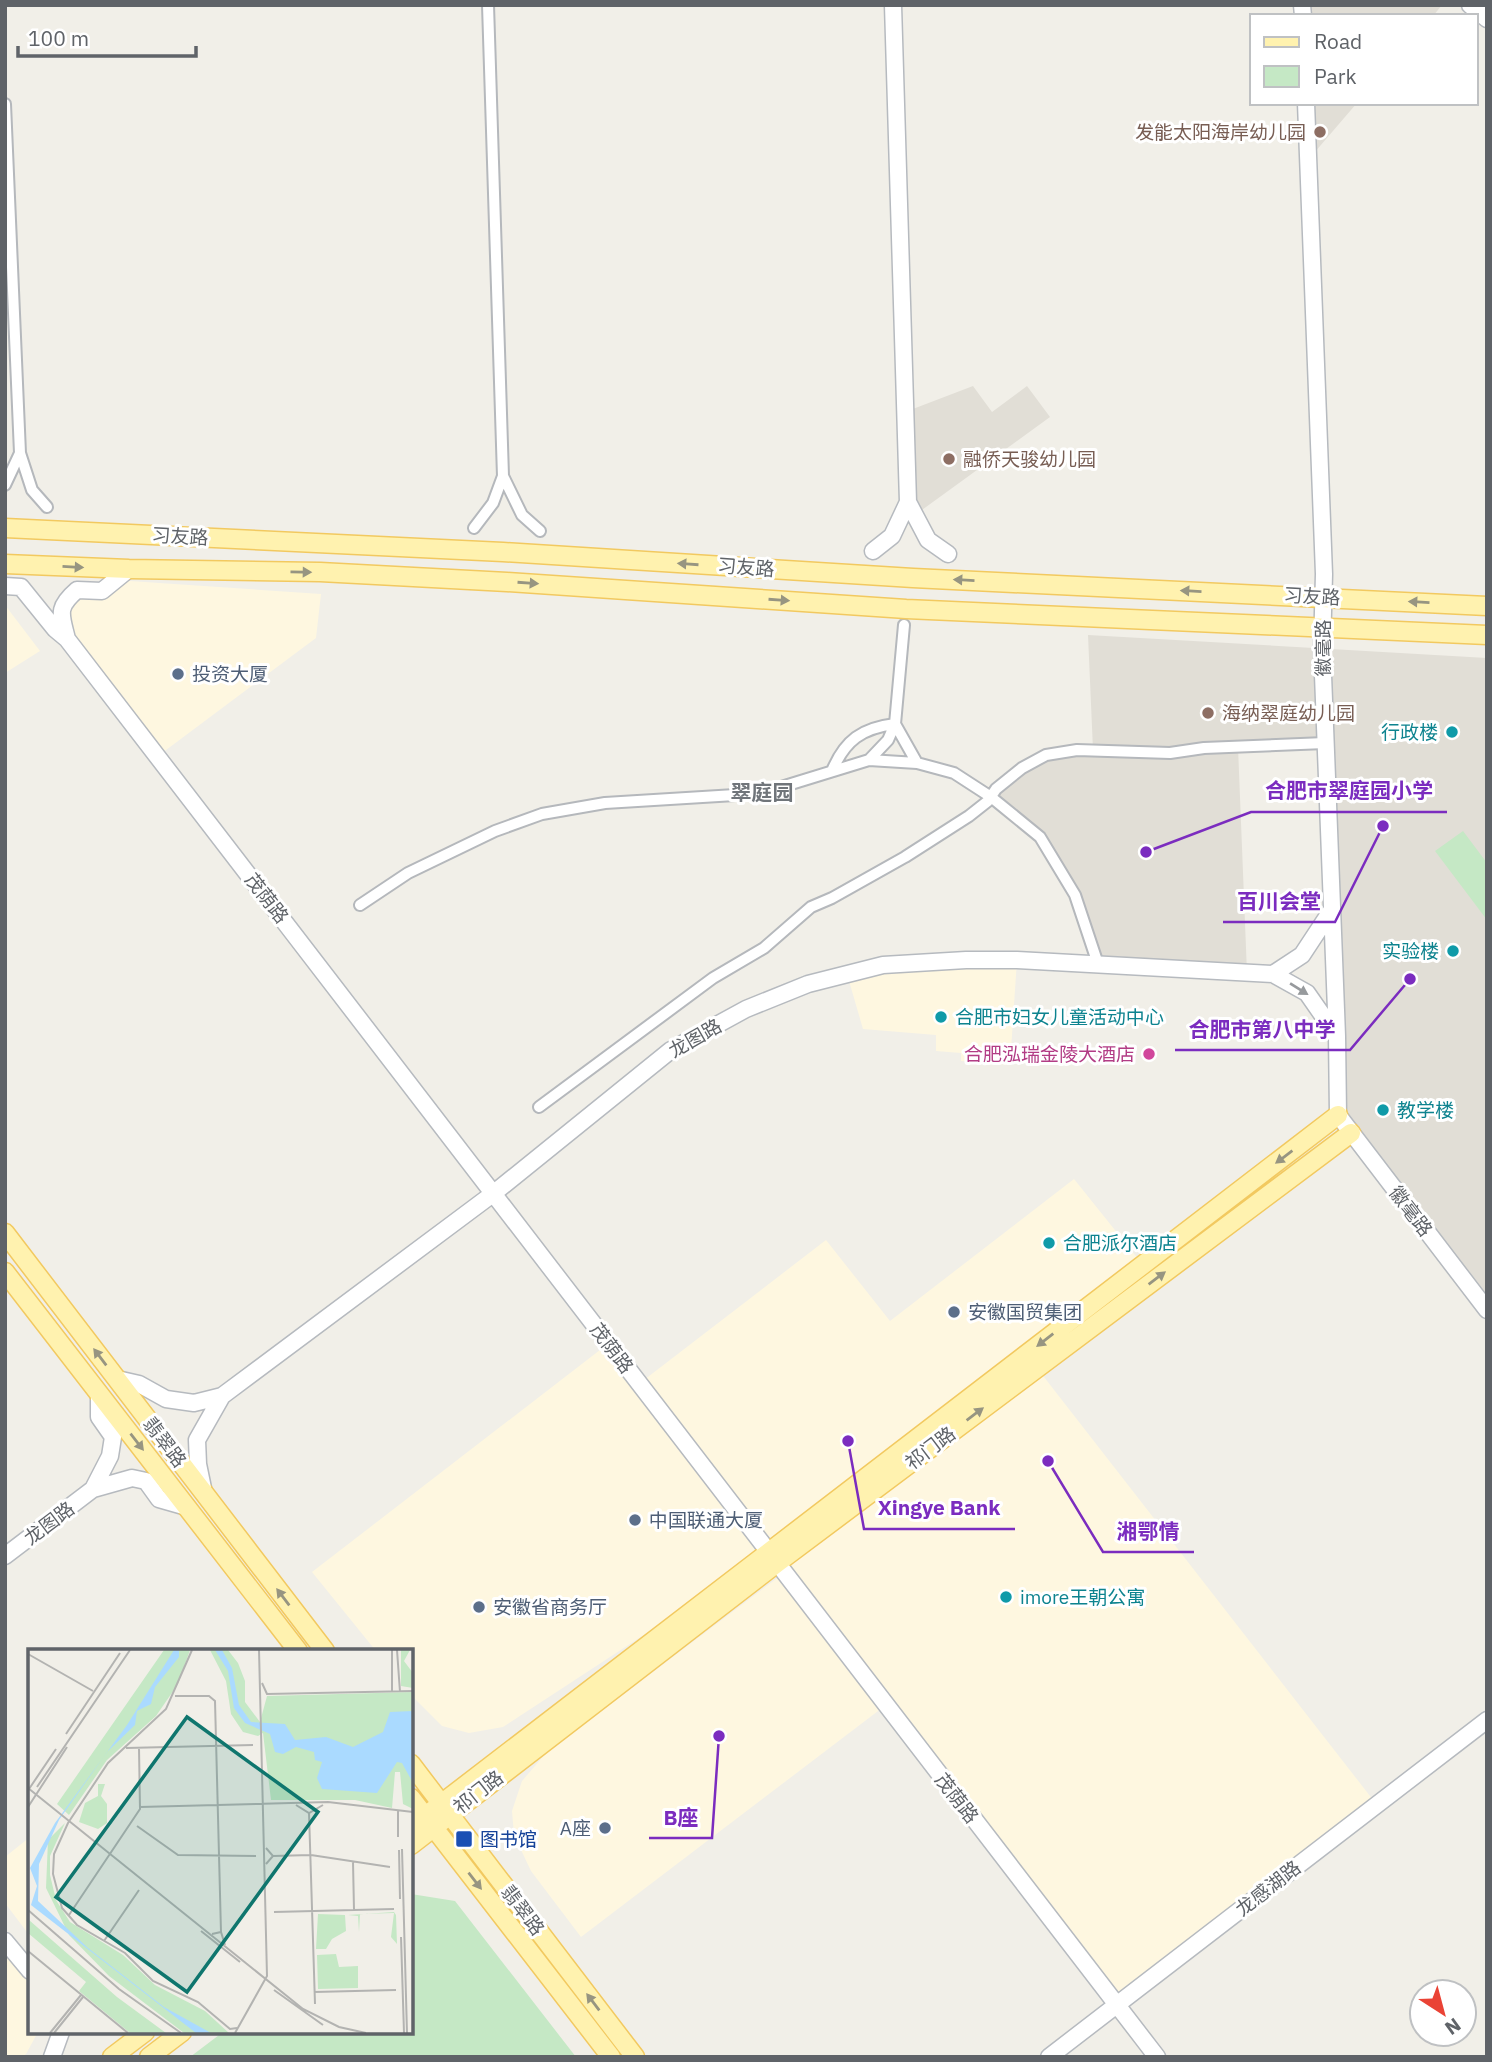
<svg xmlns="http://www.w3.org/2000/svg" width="1492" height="2062" font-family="'IBM Plex Sans','Noto Sans SC',sans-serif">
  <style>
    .commercial { fill: #fef7e0 }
    .education { fill: #e1ded6 }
    .green { fill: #c5e8c5 }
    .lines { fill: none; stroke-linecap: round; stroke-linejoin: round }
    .street-casing { stroke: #b5b8bc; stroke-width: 14 }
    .secondary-casing { stroke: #b6babf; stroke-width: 19 }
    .primary-casing { stroke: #f2c960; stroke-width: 21 }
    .street { stroke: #fff; stroke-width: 10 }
    .secondary { stroke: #fff; stroke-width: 16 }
    .primary { stroke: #fff2af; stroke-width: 18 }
    .oneway { fill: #979581 }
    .oneway2 { fill: #979a9d }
    .education-dot { fill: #8d6e63; stroke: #fff; stroke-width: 2.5 }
    .service-dot { fill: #5c6f8a; stroke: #fff; stroke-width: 2.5 }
    .culture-dot { fill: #0f9aa8; stroke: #fff; stroke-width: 2.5 }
    .hotel-dot { fill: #d1479c; stroke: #fff; stroke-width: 2.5 }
    .transit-dot { fill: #1a4fb4; stroke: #fff; stroke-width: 2.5 }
    .labels { text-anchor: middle; stroke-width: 6; stroke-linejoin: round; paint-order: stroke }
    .education-label { font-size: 19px; fill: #785e54; stroke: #fff; text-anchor: start }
    .street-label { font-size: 19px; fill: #5f6368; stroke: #fff }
    .service-label { font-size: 19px; fill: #4e5e75; stroke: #fff; text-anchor: start }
    .culture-label { font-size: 19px; fill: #0d838f; stroke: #fff; text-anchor: start }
    .hotel-label { font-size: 19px; fill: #b23c85; stroke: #fff; text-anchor: end }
    .transit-label { font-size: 19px; fill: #164399; stroke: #fff; text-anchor: start }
    .neighbourhood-label { font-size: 21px; font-weight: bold; fill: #70757a; stroke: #fff }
    .inset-road { fill: none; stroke: #b3b3b1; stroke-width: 2 }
    .view { fill: #0f766e; fill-opacity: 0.15; stroke: #0f766e; stroke-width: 3.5 }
    .inset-edge { fill: none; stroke: #5f6368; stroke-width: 3.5 }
    .leader { fill: none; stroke: #7b2cbf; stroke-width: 2.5 }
    .callout-dot { fill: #7b2cbf; stroke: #fff; stroke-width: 2.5 }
    .callout-label { font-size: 21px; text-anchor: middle; font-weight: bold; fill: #7b2cbf; stroke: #fff; stroke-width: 6; stroke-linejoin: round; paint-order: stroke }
  </style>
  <rect width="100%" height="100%" fill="#f1efe8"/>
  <path class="commercial" d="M115,580L321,594L316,638L158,756L67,639L64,602Z
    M5,605L40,651L5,673Z
    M1017,960L1010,1065L961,1061V1053L936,1051V1035L863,1029L847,974Z
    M1074,1179L1143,1265L769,1553L503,1727L469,1733L442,1726L411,1695V1651H376L312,1572L609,1343L640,1383L826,1240L890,1321Z
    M1037,1368L1377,1805L1117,2004L886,1705L581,1937L531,1871L514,1835L512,1811L522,1781L547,1752L784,1573L777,1563Z
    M30,1837V1936L5,1903V1857Z
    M5,1941L30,1971V2032H38L26,2054L22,2057H5Z"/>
  <path class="education" d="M1302,5H1442L1433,16H1303Z
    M1306,103H1357L1308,160Z
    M973,386L992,412L1027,386L1050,417L915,515L905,412Z
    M1088,635L1487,658V1310L1338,1115L1325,744L1238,747L1247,973L1098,964L1085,922L1040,837L991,797L1046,755L1093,750Z"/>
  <path class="green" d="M1463,831L1487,863V920L1435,851Z
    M411,1894L455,1901L576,2057H190L223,2032H411Z"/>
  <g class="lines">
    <g class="street-casing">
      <path id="street" d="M488,5L503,476
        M5,104L20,453
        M5,485L20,453L32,490L47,507
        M474,528L493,503L503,476L522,515L540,531
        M869,760L888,740L895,724L904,625
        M832,771C845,740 862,728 895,724L917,763
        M360,905L408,873L495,831L542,814L605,803L735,795L778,788L869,760L917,763L954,773L991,797L1040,837L1075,895L1098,964
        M539,1107L713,978L764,948L811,907L832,898L905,857L969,816L988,801L996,789L1022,768L1046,755L1077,750L1170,753L1204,748L1325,743"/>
    </g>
    <g class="secondary-casing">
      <path id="secondary" d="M893,5L908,502
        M1302,5L1303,16
        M1470,5L1487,19
        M1306,103L1324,574L1322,649L1337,1036L1338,1115L1487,1310
        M873,551L892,536L908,502L928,540L948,554
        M5,586L21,587L55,629L67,639C61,614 56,608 77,590L102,591L129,569
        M67,639L1157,2057
        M1331,911L1302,955L1273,974L1307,993L1337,1036
        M117,1379L139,1384L166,1399L194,1403L222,1396L197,1440L198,1464L204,1493
        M99,1393V1417L113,1437L110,1456L93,1489L132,1478L146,1481L159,1499L187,1507
        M222,1396L494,1193L671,1050L746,1009L808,984L883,965L966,960H1017L1273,974
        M5,1556L93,1489
        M5,1941L30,1971
        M52,2057L61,2032
        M1049,2057L1487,1720"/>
    </g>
    <g class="primary-casing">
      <path id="primary" d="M5,528L503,552L913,578L1487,606
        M5,564L129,569L320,572L507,582L906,609L1487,635
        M5,1233L325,1651
        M5,1272L298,1651
        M411,1764L635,2057
        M411,1798L611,2057
        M411,1827L1338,1115
        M411,1845L777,1563L1351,1133
        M112,2057L145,2032
        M149,2057L182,2032"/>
    </g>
    <use href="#street" class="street"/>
    <use href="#secondary" class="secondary"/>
    <use href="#primary" class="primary"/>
  </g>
  <defs><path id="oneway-solid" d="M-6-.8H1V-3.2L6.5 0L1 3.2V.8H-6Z" transform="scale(1.75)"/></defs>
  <g class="oneway">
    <use href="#oneway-solid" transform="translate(688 564) rotate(-176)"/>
    <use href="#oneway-solid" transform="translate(73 567) rotate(3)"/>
    <use href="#oneway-solid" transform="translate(301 572) rotate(1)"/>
    <use href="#oneway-solid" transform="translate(964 580) rotate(-177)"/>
    <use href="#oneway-solid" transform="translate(528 583) rotate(4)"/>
    <use href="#oneway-solid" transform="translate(1191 591) rotate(-177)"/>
    <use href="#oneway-solid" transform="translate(779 600) rotate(4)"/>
    <use href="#oneway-solid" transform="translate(1419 602) rotate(-177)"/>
    <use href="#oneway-solid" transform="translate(1284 1157) rotate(143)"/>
    <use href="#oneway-solid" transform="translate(1157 1278) rotate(-37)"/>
    <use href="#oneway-solid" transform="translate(1045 1340) rotate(142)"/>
    <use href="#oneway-solid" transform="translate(100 1357) rotate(-127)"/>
    <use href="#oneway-solid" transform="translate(975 1414) rotate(-37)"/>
    <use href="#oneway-solid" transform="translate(137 1442) rotate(52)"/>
    <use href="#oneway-solid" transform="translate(283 1597) rotate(-127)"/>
    <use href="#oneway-solid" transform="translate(475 1881) rotate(52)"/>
    <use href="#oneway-solid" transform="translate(593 2002) rotate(-127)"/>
  </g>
  <use class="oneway2" href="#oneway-solid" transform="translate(1299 989) rotate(32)"/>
  <g class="education-dot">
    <circle cx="1320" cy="132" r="7"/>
    <circle cx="949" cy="459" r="7"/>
    <circle cx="1208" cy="713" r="7"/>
  </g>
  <g class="service-dot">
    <circle cx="178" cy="674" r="7"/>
    <circle cx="954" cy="1312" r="7"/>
    <circle cx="635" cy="1520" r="7"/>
    <circle cx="479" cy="1607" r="7"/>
    <circle cx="605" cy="1828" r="7"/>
  </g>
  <g class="culture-dot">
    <circle cx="1452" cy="732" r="7"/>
    <circle cx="1453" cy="951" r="7"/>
    <circle cx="941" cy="1017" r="7"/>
    <circle cx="1383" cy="1110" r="7"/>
    <circle cx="1049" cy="1243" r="7"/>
    <circle cx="1006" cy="1597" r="7"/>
  </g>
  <circle class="hotel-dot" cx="1149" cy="1054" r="7"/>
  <rect class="transit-dot" x="455" y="1830" width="18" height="18" rx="3.5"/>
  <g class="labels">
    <g class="education-label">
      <text x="1306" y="139" text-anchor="end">发能太阳海岸幼儿园</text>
      <text x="963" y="466">融侨天骏幼儿园</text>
      <text x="1222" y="720">海纳翠庭幼儿园</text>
    </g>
    <g class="street-label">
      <text transform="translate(180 536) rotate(3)" y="7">习友路</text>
      <text transform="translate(746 567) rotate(4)" y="7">习友路</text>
      <text transform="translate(1312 596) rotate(3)" y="7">习友路</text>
      <text transform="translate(1323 648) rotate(-90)" y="7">徽毫路</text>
      <text transform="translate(267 898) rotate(52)" y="7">茂荫路</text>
      <text transform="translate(695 1038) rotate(-30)" y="7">龙图路</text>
      <text transform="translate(1411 1211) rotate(53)" y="7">徽毫路</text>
      <text transform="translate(612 1348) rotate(53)" y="7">茂荫路</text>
      <text transform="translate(165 1442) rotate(53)" y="7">翡翠路</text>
      <text transform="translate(930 1448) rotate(-37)" y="7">祁门路</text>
      <text transform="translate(49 1523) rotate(-37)" y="7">龙图路</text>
      <text transform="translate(478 1792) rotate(-38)" y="7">祁门路</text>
      <text transform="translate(957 1798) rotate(52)" y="7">茂荫路</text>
      <text transform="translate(1268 1888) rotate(-38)" y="7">龙感湖路</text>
      <text transform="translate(523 1910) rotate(53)" y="7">翡翠路</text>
    </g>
    <g class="service-label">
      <text x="192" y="681">投资大厦</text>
      <text x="968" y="1319">安徽国贸集团</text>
      <text x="649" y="1527">中国联通大厦</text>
      <text x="493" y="1614">安徽省商务厅</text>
      <text x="591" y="1835" text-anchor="end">A座</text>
    </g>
    <g class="culture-label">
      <text x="1438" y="739" text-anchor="end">行政楼</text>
      <text x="1439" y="958" text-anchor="end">实验楼</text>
      <text x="955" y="1024">合肥市妇女儿童活动中心</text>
      <text x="1397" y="1117">教学楼</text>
      <text x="1063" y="1250">合肥派尔酒店</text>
      <text x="1020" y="1604">imore王朝公寓</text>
    </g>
    <g class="hotel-label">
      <text x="1135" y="1061">合肥泓瑞金陵大酒店</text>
    </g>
    <g class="transit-label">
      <text x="480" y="1846">图书馆</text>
    </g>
    <g class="neighbourhood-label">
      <text x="762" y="800">翠庭园</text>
    </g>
  </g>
  <g transform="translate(28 1649)">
    <rect width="385" height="385" fill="#f1efe8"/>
    <path d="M136,1H162L150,35L128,67L79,111L41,166L29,155ZM182,1H200L210,14L217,32V53L232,73L239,47L385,43V160L375,155L372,123H367L364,159L327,151H243L235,84L230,87L215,83L203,65L198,32ZM373,1H382L376,12L385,24V39L373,37ZM70,135H77L73,147L79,155V174L70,180L51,173L57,154L70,147ZM37,174L22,207V226L28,251L42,273L95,306L127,336L177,362L201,384H156L81,327L41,286L18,239L20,191ZM366,263L368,266L369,295L363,288L366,264L332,265L331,283L330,267L320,266ZM290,265L317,266L318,282L304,290L298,300H288ZM1,271L89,348L138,384H102L51,342L58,333L0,284ZM308,305L311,318L330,317V339L290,340L289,306Z" fill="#c5e8c5"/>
    <path d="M146,1H151V8L127,38L123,55L109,62L107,76L79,103L31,171L11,215L10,252L60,299L136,358L183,384H168L3,256L9,237L2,219L27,174L99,76ZM187,1H194L204,19L211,56L223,73L257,75L267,91L298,88L325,98L355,83L362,63L385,62V134L374,114L369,113L349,144L294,140L289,129L294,113L287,111L286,103L268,98L255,105L247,103L242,85L217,74L206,59L200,22Z" fill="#aadaff"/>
    <path class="inset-road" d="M164,1L138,60L80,114L40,174L26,205L25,225L34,259L49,276L97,304L125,332L170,353L202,380L209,379M364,1V43M369,1L372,43M0,5L65,42M234,34L239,45L385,42M147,47H181L187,52L193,283M38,85L92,4M98,99L225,96M9,138L102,1M0,139L275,360L311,378L338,384M1,140L28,100M268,156L281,164L295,156M0,158L39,98M112,158L300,153L385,163M370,162V188M281,164L287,355M109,177L150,206L228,207M238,199L245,207L238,215M374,200L379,384M371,201L372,250M245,207L283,206L362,218M325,213L326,261M0,261L91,340L153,384M246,263L366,260M41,266L112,160L111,99M173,282L212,313M184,285L193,283L197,296M373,288L376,384M76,292L111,241M0,302L100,384M246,341L295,376M286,343L368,341M22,384L53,346M26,384L55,348M207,384L239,327L231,1"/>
    <path class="view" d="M159,68L290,163L159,343L28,248Z"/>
    <rect width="385" height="385" class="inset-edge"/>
  </g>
  <path class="leader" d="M1146 852L1251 812H1447M1383 826L1335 922H1223M1410 979L1350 1050H1175M848 1441L864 1529H1015M1048 1461L1103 1552H1194M719 1736L712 1838H649"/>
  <g class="callout-dot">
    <circle cx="1146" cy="852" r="7"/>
    <circle cx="1383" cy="826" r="7"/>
    <circle cx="1410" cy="979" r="7"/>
    <circle cx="848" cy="1441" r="7"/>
    <circle cx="1048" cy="1461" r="7"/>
    <circle cx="719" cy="1736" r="7"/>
  </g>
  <g class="callout-label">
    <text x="1349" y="798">合肥市翠庭园小学</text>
    <text x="1279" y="909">百川会堂</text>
    <text x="1262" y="1037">合肥市第八中学</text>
    <text x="939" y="1515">Xingye Bank</text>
    <text x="1148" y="1539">湘鄂情</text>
    <text x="681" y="1825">B座</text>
  </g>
  <rect width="1492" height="2062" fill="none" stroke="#5f6368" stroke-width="14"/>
  <rect x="1250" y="14" width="228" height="91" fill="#ffffff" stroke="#bfc1c3" stroke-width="2"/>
  <rect x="1264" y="37" width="35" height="10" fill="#fff2af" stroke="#bfc1c3" stroke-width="2"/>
  <text x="1314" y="49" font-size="21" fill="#5f6368">Road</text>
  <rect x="1264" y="66" width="35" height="21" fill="#c5e8c5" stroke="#bfc1c3" stroke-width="2"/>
  <text x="1314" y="84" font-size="21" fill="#5f6368">Park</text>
  <g transform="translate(1443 2013) rotate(144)"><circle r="33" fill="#ffffff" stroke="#bfc1c3" stroke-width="2"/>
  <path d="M0-5L12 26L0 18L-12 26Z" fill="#ea4335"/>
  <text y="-10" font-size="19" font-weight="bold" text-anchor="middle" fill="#5f6368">N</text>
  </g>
  <path d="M18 46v10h178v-10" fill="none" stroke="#5f6368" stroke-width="3.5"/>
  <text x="28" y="46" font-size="21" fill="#5f6368" stroke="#ffffff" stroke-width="5" paint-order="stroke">100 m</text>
</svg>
